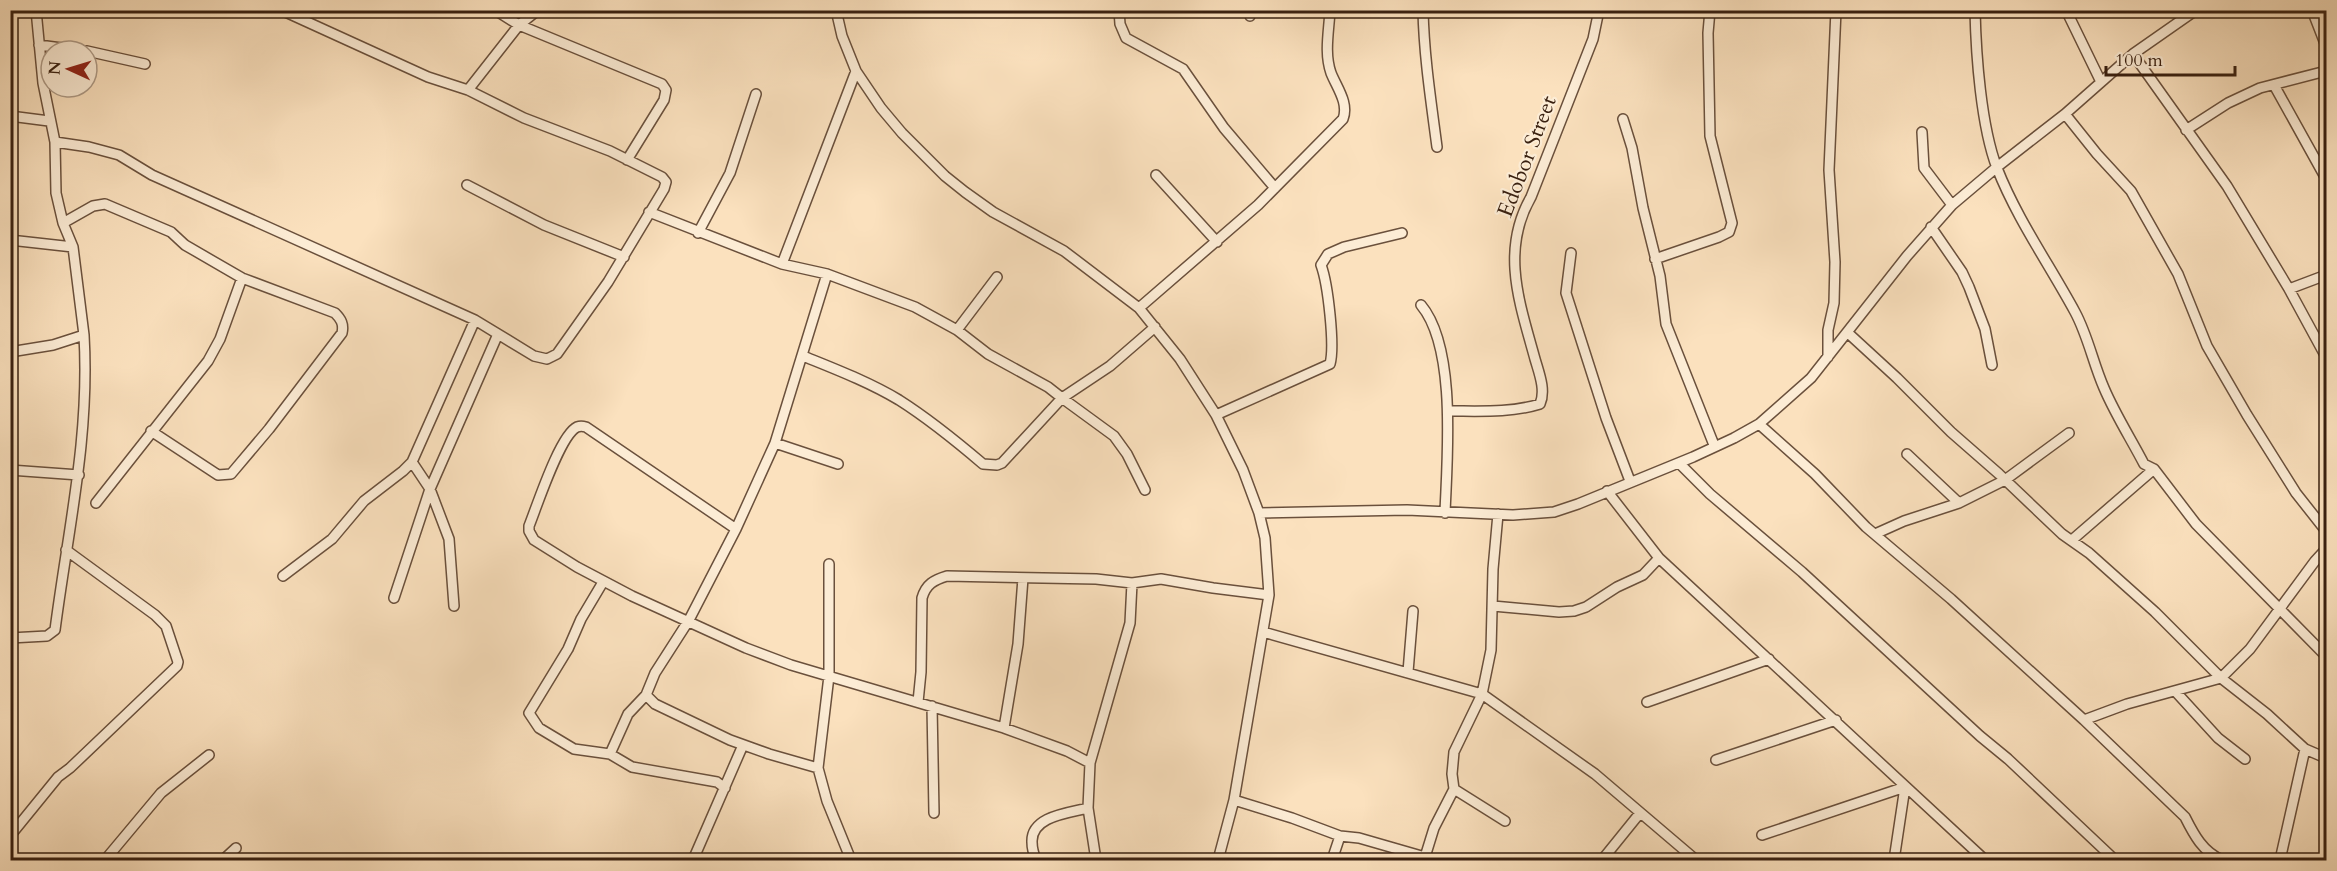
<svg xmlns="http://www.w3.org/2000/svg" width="2337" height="871" font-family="Cardo,serif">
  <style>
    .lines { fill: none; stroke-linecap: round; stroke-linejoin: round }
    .minor-casing { stroke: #6a503c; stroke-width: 12 }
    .minor { stroke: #fcecd5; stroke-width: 9 }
    .labels { text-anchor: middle; stroke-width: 4.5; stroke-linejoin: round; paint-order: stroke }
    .street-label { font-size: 22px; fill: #392010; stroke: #fcecd5 }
  </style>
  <rect width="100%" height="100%" fill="#fbe1be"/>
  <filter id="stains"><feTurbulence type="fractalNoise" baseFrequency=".00333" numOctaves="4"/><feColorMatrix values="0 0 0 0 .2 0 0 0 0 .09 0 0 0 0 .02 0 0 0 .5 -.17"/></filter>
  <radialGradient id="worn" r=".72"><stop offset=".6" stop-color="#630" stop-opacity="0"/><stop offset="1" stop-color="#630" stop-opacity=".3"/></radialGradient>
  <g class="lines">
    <g class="minor-casing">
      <path id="minor" d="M495,10L519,25L662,84L666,90L664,100L627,160
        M836,10L842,36L856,71L881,108L902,133L945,176L965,192L993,212L1064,251L1139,308L1180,359L1216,415L1243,470L1259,513L1265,538L1269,595L1234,800L1218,860
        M1119,10L1120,24L1126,38L1183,69L1224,128L1275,188
        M1423,10C1424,56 1431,101 1437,147
        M1975,10C1976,55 1981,126 1997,168C2017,219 2049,264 2075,312C2088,336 2093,363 2104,388C2115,414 2131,439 2144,464L2154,469L2196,524L2326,656
        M2066,10L2101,82
        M2312,10L2326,46
        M1250,16V10
        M39,45L84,51
        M87,51L145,64
        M2133,54L2227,186L2289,289L2326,357
        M2274,85L2324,175
        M468,90L519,25L538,10
        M2065,114L2097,154L2131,191L2178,274L2207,346L2247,415L2296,493L2326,531
        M10,116L49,121
        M1623,119L1632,148L1643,208L1660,276L1666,324L1714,445
        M2186,130L2228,103L2260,88L2326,71
        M1922,132L1924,168L1952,205
        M55,142L89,147L119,155L152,175L475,320L534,356L547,359L557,354L608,282L664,189L666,182L662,177L610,151L524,118L468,90L428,77L281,10
        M1156,175L1217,242
        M467,185L544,225L624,257
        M649,212L782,264L827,274L915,307L957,330L988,354L1048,387L1062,398L1110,366L1155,327
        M63,223L93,206L105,204L171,232L185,245L242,278L335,313C341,319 344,324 342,333L269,429L231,474L218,475L151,431
        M1931,227L1962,272L1969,287L1985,329L1992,365
        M698,233L730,173L756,94
        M10,240L73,247
        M1571,253L1566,293L1606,418L1630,481
        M1655,259L1719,237L1729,232L1732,223L1710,136L1708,33L1710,10
        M782,264L856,71
        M2289,289L2326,275
        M1421,305C1457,348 1447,458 1445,513
        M1139,308L1258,205L1343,119C1349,103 1337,88 1331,73C1324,53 1329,31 1330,10
        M957,330L997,277
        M1848,333L1897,378L1951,432L1999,474L2062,534L2089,553L2155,612L2221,678L2267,714L2305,749L2326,758
        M10,352L53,345L84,335L73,247L63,223L56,193L55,142L43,83L36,10
        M803,356C835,369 869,382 899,400C929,419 956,441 983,464L997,465L1002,463L1062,398L1114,436L1127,454L1145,490
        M1828,357V330L1834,303L1835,262L1829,170L1836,10
        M1449,411C1479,411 1511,413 1540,404C1546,390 1539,373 1535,359C1520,304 1500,251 1531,197L1593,39L1599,10
        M1216,415L1330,364C1335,346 1328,284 1321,265L1328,254L1344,247L1402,233
        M1759,424L1815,474L1866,527L1951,599L2084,720L2185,817C2194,835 2203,852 2222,860
        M775,443L838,464
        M1907,454L1959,503
        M412,462L430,489L449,539L454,606
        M1679,463L1710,494L1802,572L1980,736L2008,759L2115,860
        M10,470L79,475
        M1607,491L1659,558L1985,860
        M96,503L208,361L220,339L242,278
        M1259,513L1407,510L1513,515L1554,512L1578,504L1693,457L1734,438L1759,424L1811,378L1907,256L1952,205L1997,167L2065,114L2133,54L2196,10
        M736,529L586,427C582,426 580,426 577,427C560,435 537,506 529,526V531L534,540L577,567L632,596L746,648L791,665L1004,728L1067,751L1090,763
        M1875,534L1904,521L1959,503L2005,480L2069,433
        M2072,540L2154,469
        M829,564V676L818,768L827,801L851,860
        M283,576L332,539L364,501L403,471L412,462L475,320
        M603,582L581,619L568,649L529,713L539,728L574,749L610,754L632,767L717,782L725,788
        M394,598L430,489L498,334
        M1493,606L1559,612L1574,611L1586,607L1617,587L1643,575L1659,558
        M1263,632L1482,694L1595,774L1696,860
        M10,638L47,636L55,630C68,529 90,437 84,335
        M1408,672L1413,611
        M2175,691L2218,738L2245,759
        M918,702L921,672L922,598C926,584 934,580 947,576L1096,579L1132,583L1161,579L1213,588L1269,595
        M1647,702L1769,659
        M932,706L934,813
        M2084,720L2127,704L2221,678L2250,649L2315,561L2326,549
        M1004,728L1018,644L1023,578
        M610,754L628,714L646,695
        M1716,760L1836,720
        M818,768L769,754L730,740L655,704L646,695L655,673L689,620L736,529L775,443L827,274
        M1454,789L1505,821
        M1234,800L1292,818L1340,836L1359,838L1425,857L1434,828L1454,789L1452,774L1454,752L1482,694L1491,650L1493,569L1498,514
        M1762,835L1905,787L1894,860
        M10,836L58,777L70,768L177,666L178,662L166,626L155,615L66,550
        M105,860L161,793L209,755
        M223,860L236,848
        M693,860L743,745
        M1036,860C1034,855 1032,848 1032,842C1031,816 1069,813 1088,808
        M1096,860L1088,808L1090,763L1130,623L1132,583
        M1332,860L1340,836
        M1602,860L1640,813
        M2280,860L2305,749"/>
    </g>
    <use href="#minor" class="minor"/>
  </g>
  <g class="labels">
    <g class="street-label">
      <text transform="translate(1526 156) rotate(-69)" y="8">Edobor Street</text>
    </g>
  </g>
  <rect width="2337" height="871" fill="none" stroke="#fbe1be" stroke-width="36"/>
  <rect x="12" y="12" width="2313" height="847" fill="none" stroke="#392010" stroke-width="3"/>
  <rect x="18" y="18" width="2301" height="835" fill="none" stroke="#392010" stroke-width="1.5"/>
  <g transform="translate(69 69) rotate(274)"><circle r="28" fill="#fcecd5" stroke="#ae9a86" stroke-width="1.5"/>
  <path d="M0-4.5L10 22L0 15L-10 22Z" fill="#8f2418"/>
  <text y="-9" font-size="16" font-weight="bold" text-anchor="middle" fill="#392010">N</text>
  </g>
  <path d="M2106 66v9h129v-9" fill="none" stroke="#392010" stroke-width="3"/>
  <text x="2115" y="66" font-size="18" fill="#392010" stroke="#fcecd5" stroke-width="4.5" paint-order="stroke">100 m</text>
  <rect width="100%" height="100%" filter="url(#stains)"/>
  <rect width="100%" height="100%" fill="url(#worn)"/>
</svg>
